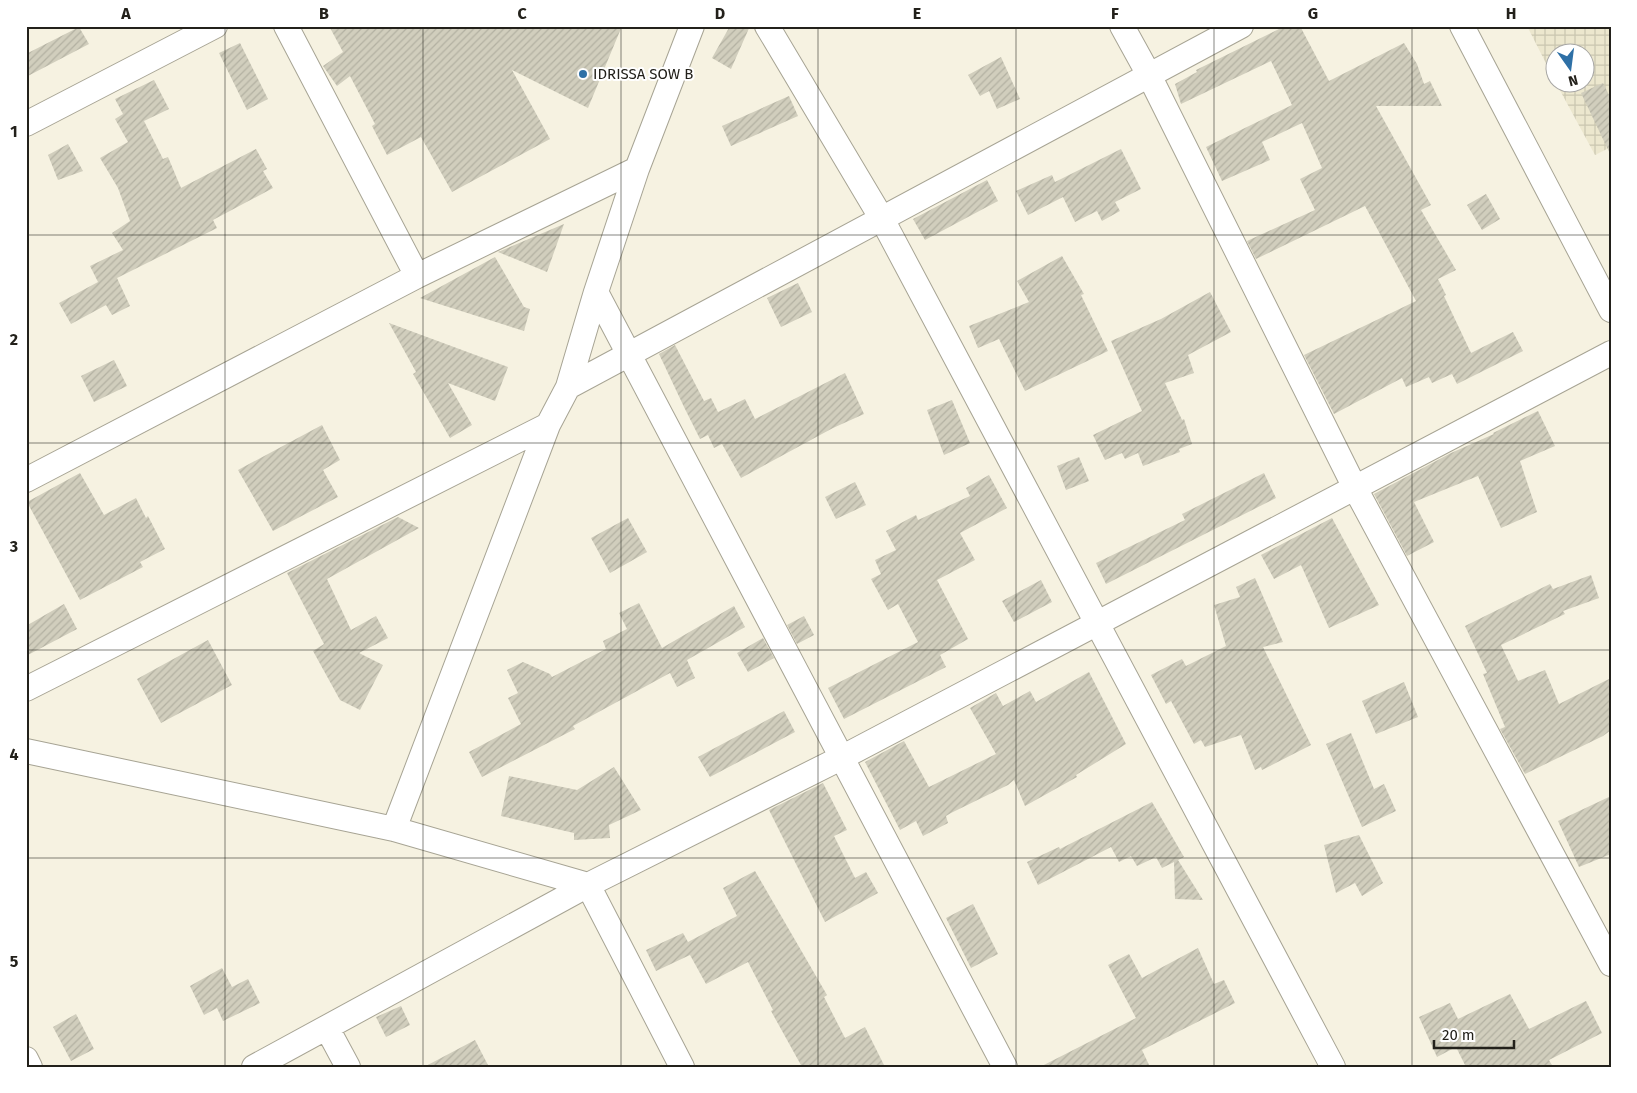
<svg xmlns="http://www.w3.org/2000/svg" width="1637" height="1093" font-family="'Fira Sans',sans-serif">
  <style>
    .industrial { fill: url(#industrial-grid) }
    .building { fill: url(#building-hatch) }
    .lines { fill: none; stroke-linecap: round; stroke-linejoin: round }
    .minor-casing { stroke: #a7a494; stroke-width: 26 }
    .minor { stroke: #fff; stroke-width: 24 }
    .grid { fill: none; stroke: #23211b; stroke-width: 1; stroke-opacity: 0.55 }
    .poi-dot { fill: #2e70a6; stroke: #fff; stroke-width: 2 }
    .labels { text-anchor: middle; stroke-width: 4; stroke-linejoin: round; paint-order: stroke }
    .poi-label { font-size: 15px; fill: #23211b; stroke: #fff; text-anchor: start }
    .neatline { fill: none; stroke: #23211b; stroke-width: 2 }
    .grid-label { font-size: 16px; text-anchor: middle; font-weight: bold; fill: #23211b }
  </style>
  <defs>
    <pattern id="industrial-grid" width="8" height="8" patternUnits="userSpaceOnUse" patternTransform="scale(1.25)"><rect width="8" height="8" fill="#ece7ce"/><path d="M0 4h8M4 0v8" fill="none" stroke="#cac6b0"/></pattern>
    <pattern id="building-hatch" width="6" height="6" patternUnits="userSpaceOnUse" patternTransform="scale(1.25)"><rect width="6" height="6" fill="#d1cebd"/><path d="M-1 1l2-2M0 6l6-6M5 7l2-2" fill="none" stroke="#b3b1a2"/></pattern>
  </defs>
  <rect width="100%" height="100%" fill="#f6f2e1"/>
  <path class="industrial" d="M1527,26H1611V147L1595,155L1556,83L1584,82V52H1554V79Z"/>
  <path class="building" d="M329,26H622L588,108L512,70L550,139L452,192L421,137L387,155L372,126L375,124L350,76L337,86L323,66L343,52Z
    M730,26H750L731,69L712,58Z
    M1285,26H1300L1329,81L1404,43L1417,64L1424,84L1430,81L1442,106H1376L1431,205L1421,210L1456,270L1438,279L1446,295L1444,296L1471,353L1513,332L1523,351L1457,384L1452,374L1432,383L1429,377L1406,387L1402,378L1334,414L1304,355L1416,301L1365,206L1256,259L1247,241L1315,210L1300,179L1322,168L1302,123L1262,142L1270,160L1222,181L1206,147L1292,105L1271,61L1181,104L1175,84L1197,72L1196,70Z
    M79,27L89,44L26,77V54Z
    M240,43L268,99L247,110L219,53Z
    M1001,57L1020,99L997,109L989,91L980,96L968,75Z
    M154,80L169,109L144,121L163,159L168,157L181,188L256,149L267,169L263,171L273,188L213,220L217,228L117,278L130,306L112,315L106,305L71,324L59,303L98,282L90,266L123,250L112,233L130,221L118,188L100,158L128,142L115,119L123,114L115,99Z
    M1603,83L1611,99V156L1581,93Z
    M789,96L798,116L731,146L722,126Z
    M68,144L83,171L58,180L48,155Z
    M1121,149L1141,189L1115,202L1120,211L1102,221L1097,211L1075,222L1063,197L1028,215L1016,191L1052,175L1055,182Z
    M987,180L998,201L925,240L913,219Z
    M1486,194L1500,219L1482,230L1467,205Z
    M564,224L547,272L498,252Z
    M1062,256L1084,294L1081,295L1108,351L1025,391L999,339L978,348L969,326L1029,302L1017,281Z
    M495,257L524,307L530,309L524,331L420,298Z
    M798,283L812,312L781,327L767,298Z
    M1210,292L1231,332L1188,355L1194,373L1165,383L1182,420L1184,419L1192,444L1179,449L1180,452L1143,466L1138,453L1125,459L1122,453L1105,460L1093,435L1142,411L1111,341L1161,319Z
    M389,323L508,367L495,401L448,383L472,425L450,438L413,374L416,372Z
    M675,345L704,401L711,398L718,412L745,399L755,419L845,373L864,414L833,428L741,478L722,444L714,448L708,435L700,439L684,407L659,354Z
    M114,360L127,386L94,402L81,376Z
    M952,400L970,443L944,455L927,410Z
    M1538,411L1555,446L1520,461L1537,512L1501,528L1478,476L1414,502L1434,542L1407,556L1374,494L1451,453L1494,434L1493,433Z
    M322,425L340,460L323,470L338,497L273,531L238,470Z
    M1079,457L1089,481L1066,490L1057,466Z
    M80,473L104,515L136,498L146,518L148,516L165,549L140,562L143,567L80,600L27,502Z
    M1264,473L1276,498L1106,584L1096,563L1185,520L1182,514Z
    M989,475L1007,508L960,533L975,560L937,580L968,639L940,655L946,667L844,719L828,688L918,642L898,604L888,610L871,579L881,574L875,560L896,550L886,531L916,515L918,520L970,496L966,488Z
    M855,482L866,505L836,519L825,497Z
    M398,517L419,528L327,579L351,630L376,616L388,638L359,653L383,665L360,710L340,700L313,651L324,644L287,573Z
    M628,518L647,552L610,573L591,538Z
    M1332,518L1379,605L1329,628L1301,565L1274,579L1261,555Z
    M1591,575L1599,598L1563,611L1565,614L1501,645L1518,681L1545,670L1559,704L1611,678V730L1603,736L1525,774L1500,729L1505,727L1483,674L1487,673L1465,626L1550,584L1553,589Z
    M1255,578L1283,642L1263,647L1311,745L1262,770L1261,767L1255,770L1241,735L1205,747L1201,740L1194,744L1171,701L1166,704L1151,675L1182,659L1186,666L1226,646L1214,605L1240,597L1236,587Z
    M1041,580L1052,602L1014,622L1002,601Z
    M639,603L662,648L734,606L745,627L687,660L695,678L677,687L670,673L573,726L575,729L482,777L469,752L521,724L508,698L518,693L507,670L523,662L550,674L552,677L606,649L603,641L627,629L619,613Z
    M64,604L77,629L26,656V626Z
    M804,616L814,635L797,644L787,625Z
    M763,638L774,658L748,672L737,653Z
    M208,640L232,685L161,723L137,679Z
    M1089,672L1126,744L1076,775L1077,777L1025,806L1014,780L1008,785L951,813L946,816L948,823L923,836L916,821L900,830L865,762L904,741L929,787L996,754L970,708L996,693L1003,706L1030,691L1036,702Z
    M1404,682L1418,717L1376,734L1362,701Z
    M784,711L795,732L710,777L698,757Z
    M1351,733L1374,789L1384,784L1396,811L1362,827L1326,744Z
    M614,767L641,810L609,825L610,838L574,840V833L501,816L509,776L577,790Z
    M823,783L847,830L834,836L855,878L866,872L878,893L825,922L769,810Z
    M1611,796V854L1579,867L1558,821Z
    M1152,802L1184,857L1178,860L1203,900L1175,899L1174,862L1162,868L1156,857L1137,866L1131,856L1119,862L1111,847L1038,885L1027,862L1059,847L1060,849Z
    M1359,835L1383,883L1362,896L1355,883L1336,893L1324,845Z
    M755,871L827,995L824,997L845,1038L865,1027L885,1067H802L771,1011L773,1010L748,962L706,984L690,955L656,971L646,950L683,933L688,942L737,916L723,888Z
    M973,904L998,954L971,968L946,918Z
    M1198,948L1214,984L1224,980L1235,1003L1142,1050L1150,1067H1040L1136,1018L1108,965L1129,954L1142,978Z
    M222,968L232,987L248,979L260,1003L223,1021L217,1008L204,1015L190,986Z
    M1510,994L1529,1029L1586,1001L1602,1033L1549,1060L1553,1067H1466L1456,1047L1437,1057L1419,1017L1450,1003L1458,1019Z
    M401,1006L410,1025L386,1037L376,1017Z
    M76,1014L94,1049L71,1061L53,1027Z
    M475,1040L489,1067H424Z"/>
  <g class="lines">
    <g class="minor-casing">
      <path id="minor" d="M286,26L417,276
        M767,26L882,219L1333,1067
        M1122,26L1149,75L1355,488L1611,964
        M1462,26L1611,310
        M26,124L215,26
        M596,292L1005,1067
        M568,387L1241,26
        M26,480L417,276L637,169
        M26,689L548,425
        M26,751L394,829L588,885L682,1067
        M394,829L548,425L568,387L596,292L637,169L692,26
        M327,1028L348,1067
        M26,1059L30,1067
        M254,1067L588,885L841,758L1611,353"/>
    </g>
    <use href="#minor" class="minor"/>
  </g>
  <path class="grid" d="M225,26V1067M423,26V1067M621,26V1067M818,26V1067M1016,26V1067M1214,26V1067M1412,26V1067M26,235H1611M26,443H1611M26,650H1611M26,858H1611"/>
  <circle class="poi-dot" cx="583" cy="74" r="5"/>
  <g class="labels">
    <g class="poi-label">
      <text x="593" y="79">IDRISSA SOW B</text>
    </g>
  </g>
  <rect width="1637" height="1093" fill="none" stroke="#ffffff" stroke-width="55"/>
  <g transform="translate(1570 68) rotate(166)"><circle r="24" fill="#ffffff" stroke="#a7a6a4"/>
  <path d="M0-4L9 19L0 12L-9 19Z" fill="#2e70a6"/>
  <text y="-8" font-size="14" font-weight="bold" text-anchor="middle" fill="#23211b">N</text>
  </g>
  <path d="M1434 1040v8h80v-8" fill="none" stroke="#23211b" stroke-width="2.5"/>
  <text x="1442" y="1040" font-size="15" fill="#23211b" stroke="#ffffff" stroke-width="4" paint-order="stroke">20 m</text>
  <rect x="28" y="28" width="1582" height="1038" class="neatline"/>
  <g class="grid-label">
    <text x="126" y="19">A</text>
    <text x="324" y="19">B</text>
    <text x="522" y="19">C</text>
    <text x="720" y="19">D</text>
    <text x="917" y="19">E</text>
    <text x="1115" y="19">F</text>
    <text x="1313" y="19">G</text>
    <text x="1511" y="19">H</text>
    <text x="14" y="137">1</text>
    <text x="14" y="345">2</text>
    <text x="14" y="552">3</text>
    <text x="14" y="760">4</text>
    <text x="14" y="967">5</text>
  </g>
</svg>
